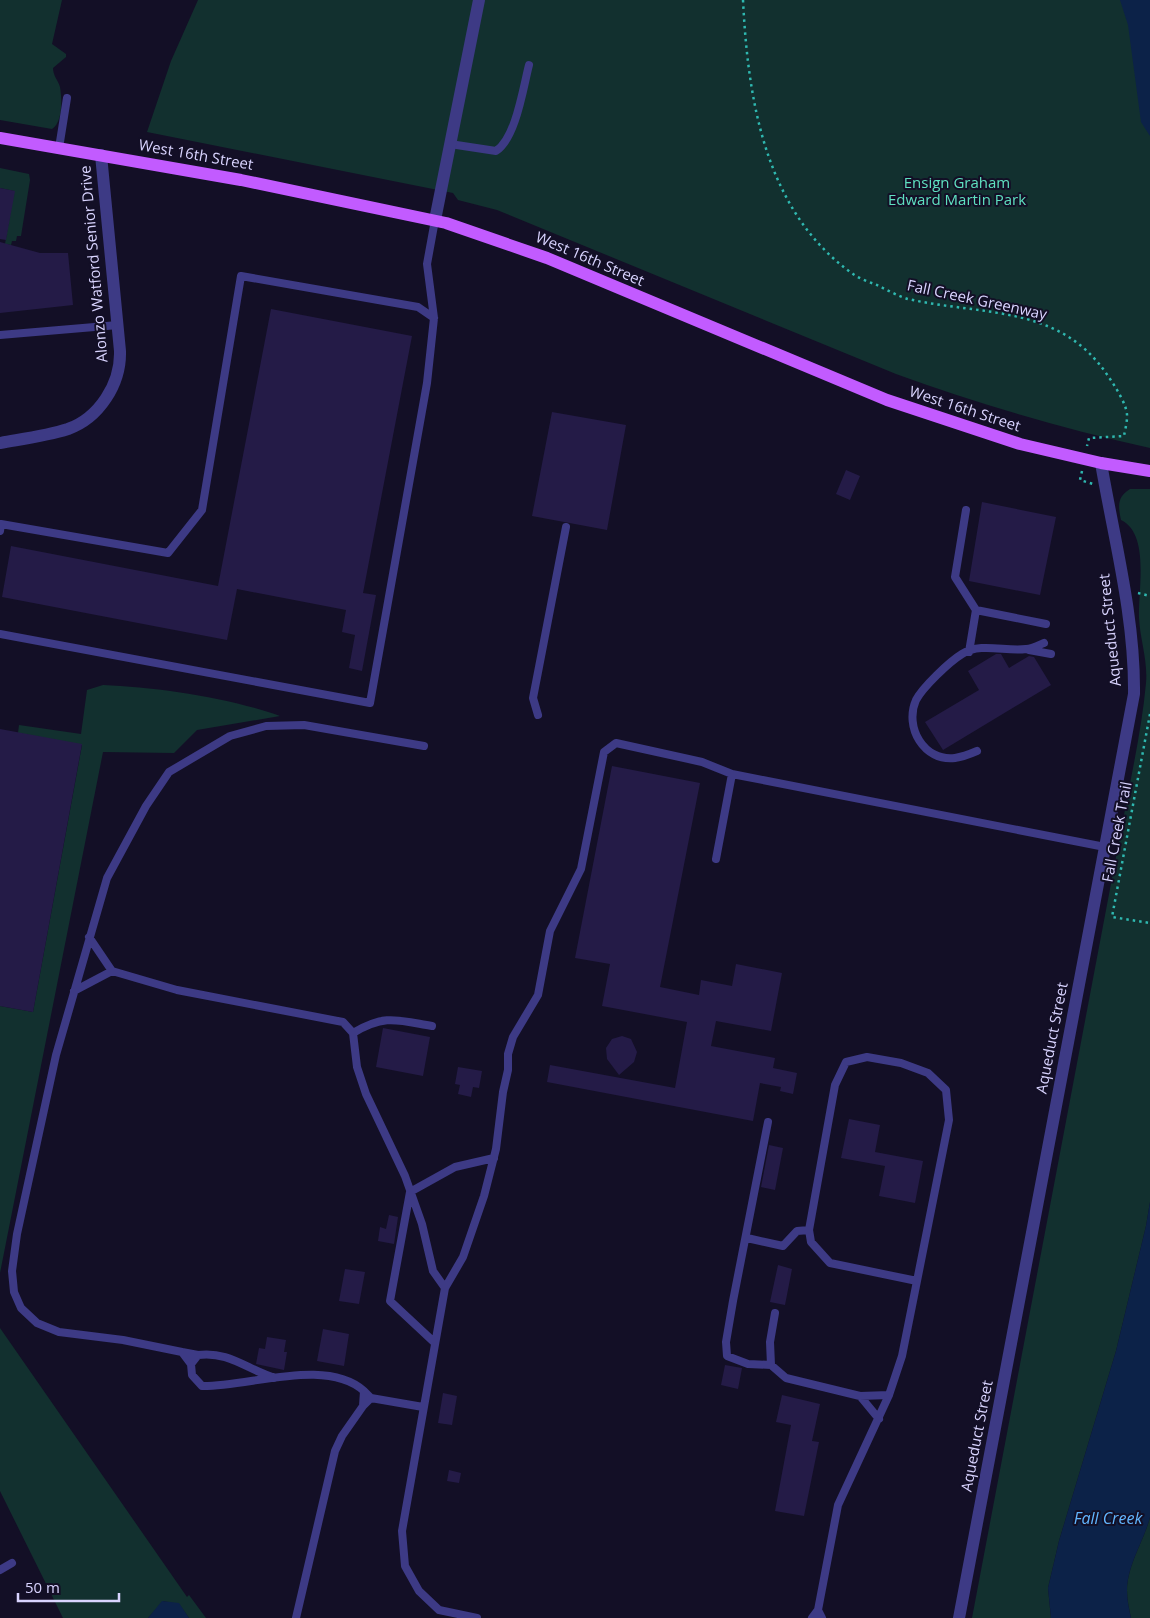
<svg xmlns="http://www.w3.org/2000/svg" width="1150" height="1618" font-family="'Open Sans',sans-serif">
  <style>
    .green { fill: #12302f }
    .water { fill: #0c2248 }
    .building { fill: #241b47 }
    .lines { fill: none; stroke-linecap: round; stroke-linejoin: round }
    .path { stroke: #2fb8b0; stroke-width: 2.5; stroke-dasharray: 2.5 4; stroke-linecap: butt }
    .lane { stroke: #3d3a85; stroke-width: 8 }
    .street { stroke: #3d3a85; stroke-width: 12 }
    .primary { stroke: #c25bff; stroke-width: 12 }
    .labels { text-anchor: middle; stroke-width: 4; stroke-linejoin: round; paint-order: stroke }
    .street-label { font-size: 15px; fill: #d9d4ff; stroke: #130f26 }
    .park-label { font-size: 15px; fill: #5fe0c0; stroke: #130f26 }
    .water-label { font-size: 16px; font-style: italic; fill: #62b6ff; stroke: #130f26 }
  </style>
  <rect width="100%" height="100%" fill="#130f26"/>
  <path class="green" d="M0,0H62L52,44L66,54V57L53,68C53,76 58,80 60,87C62,99 63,122 52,129L0,120Z
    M198,0H1150V448C1064,429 979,404 896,374L497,210L458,200L453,193L147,132L171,61Z
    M0,168L29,174L30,180L21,236H17L16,241H12L11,245L5,244L14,191L0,188Z
    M1130,489H1150V1202L1146,1226L1116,1351L1059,1541L1048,1588L1051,1618H972L1124,815C1132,772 1142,727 1146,683C1148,661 1140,639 1139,618C1138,589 1150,534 1121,520C1118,506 1117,497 1130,489Z
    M103,685C156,687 230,698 280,716L197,730L174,753L103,752L0,1273V1006L33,1012L82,745L18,733L19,725L81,734L87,690Z
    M0,1328L187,1597L189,1595L206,1618H189L179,1604L163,1601L148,1618H63L0,1491Z
    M1150,1517V1618H1131C1129,1609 1127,1600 1127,1591C1127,1565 1144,1541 1150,1517Z"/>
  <path class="water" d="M1120,0H1150V136L1141,122L1128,25Z
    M1150,1202V1517C1144,1541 1127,1565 1127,1591C1127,1600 1129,1609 1131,1618H1051L1048,1588L1059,1541L1116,1351L1146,1226Z
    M162,1601L179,1603L189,1618H148Z"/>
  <path class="building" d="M0,188L15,191L6,240L0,239Z
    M0,242L40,253H68L73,305L0,313Z
    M271,309L412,336L363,593L376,595L362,671L349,668L355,635L342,632L346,610L237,589L227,640L2,597L11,546L218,586Z
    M552,412L626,425L607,530L532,516Z
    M846,470L860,476L850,500L836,494Z
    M982,502L1056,517L1040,595L969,581Z
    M996,654H1001L1009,668L1029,656L1034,657L1051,685L943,750L925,722L979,690L968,671Z
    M0,729L82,744L33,1012L0,1006Z
    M612,766L700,783L660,987L699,995L701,980L732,986L736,964L782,973L771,1031L716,1021L711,1046L775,1058L773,1068L797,1073L793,1094L780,1091L781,1087L760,1083L753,1121L547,1082L550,1065L675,1088L687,1022L602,1006L610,964L575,958Z
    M383,1028L430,1037L423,1076L376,1067Z
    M622,1036L631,1039L637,1052L634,1062L619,1075L607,1059L606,1048L612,1039Z
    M458,1067L482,1071L479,1088L473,1087L471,1097L458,1094L460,1085L455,1084Z
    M849,1119L880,1125L875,1152L923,1161L915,1203L879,1196L885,1166L841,1158Z
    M769,1145L783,1148L775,1190L761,1187Z
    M389,1215L398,1217L394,1244L378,1241L380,1227L386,1229Z
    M778,1265L792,1269L785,1305L770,1302Z
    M345,1269L365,1272L359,1304L339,1301Z
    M323,1329L349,1334L344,1366L317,1361Z
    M267,1337L286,1340L284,1352H287L284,1370L256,1364L259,1348L265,1349Z
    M725,1365L742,1368L738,1389L721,1385Z
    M443,1393L457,1396L452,1425L438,1423Z
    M782,1395L820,1404L812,1441L819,1442L804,1516L775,1511L791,1425L776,1422Z
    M449,1470L461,1473L459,1483L447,1481Z"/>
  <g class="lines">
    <path class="path" d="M743,0C748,100 765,212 853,274C860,279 869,282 877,285C887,290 898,296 908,299C983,316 1060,304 1108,376C1115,386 1128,406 1127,417C1127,423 1125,430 1124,436L1089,438L1087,446
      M1082,471L1080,480L1093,484
      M1138,593L1150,596
      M1150,714L1112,917L1150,923"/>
    <path class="lane" d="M450,144L496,151C516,138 523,88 529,65
      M59,148L67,98
      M0,335L118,325
      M966,510L955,577L976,610
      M0,531L1,524L168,553L202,510L241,276L418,307L434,318
      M0,634L370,703L427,383L434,318L427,264L435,220
      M1029,650L1051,654
      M969,652L976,610L1046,624
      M538,715L533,698L566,527
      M977,751C970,754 962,757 955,758C924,762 904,727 916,700C923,687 949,662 962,654C981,642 1006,652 1026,649C1032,649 1039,645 1044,643
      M716,859L732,774L1105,847
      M112,971L177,990L343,1022L353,1033C385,1014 397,1020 432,1026
      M74,991L112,971L89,937
      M353,1033L357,1067L366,1094L405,1176L422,1224L433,1271L445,1288
      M867,1057L901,1063L928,1073L946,1090L949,1120L917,1281L830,1263L811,1242L809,1230L835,1085L846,1062Z
      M768,1122L733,1301L726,1342L727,1356L748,1364L771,1365L786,1378L860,1396
      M747,1238L783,1246L797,1231L809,1230
      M435,1343L390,1301L410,1192L455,1167L494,1158
      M182,1352L123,1340L59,1332L37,1323L21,1308L14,1292L12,1271L17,1234L56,1055L107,878L146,806L169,772L230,736L266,726L304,725L424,746
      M191,1364L182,1352L198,1355
      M771,1365L770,1342L775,1313
      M275,1378C246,1369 229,1351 198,1355L191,1364L192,1375L202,1386C249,1387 326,1357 364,1391
      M371,1398L364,1391L363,1406L371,1398L423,1407
      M879,1419L860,1396L889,1395
      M0,1570L12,1563
      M818,1610L838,1505L889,1395L902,1356L917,1281
      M296,1618L335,1451L342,1436L363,1406
      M477,1618L439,1610L419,1591L405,1566L402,1531L445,1288L463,1257L484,1196L496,1149L503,1092L508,1070V1054L513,1037L538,995L550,931L581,869L604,752L616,743L702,762L732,774
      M812,1618L818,1610L822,1618"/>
    <path class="street" d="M435,220L479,0
      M0,443C22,439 46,436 68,429C99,418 121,384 120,351L101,155
      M959,1618L1134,694C1135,617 1114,539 1101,463"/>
    <path class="primary" d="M0,138L241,180L446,223L547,258L887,400L1020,444L1101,463L1150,471"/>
  </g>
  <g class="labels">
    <g class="street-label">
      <text transform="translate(196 155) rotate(10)" y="5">West 16th Street</text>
      <text transform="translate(590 259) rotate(23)" y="5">West 16th Street</text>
      <text transform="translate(94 264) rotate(-95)" y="5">Alonzo Watford Senior Drive</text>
      <text transform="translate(977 300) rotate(12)" y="5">Fall Creek Greenway</text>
      <text transform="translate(965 409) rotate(18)" y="5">West 16th Street</text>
      <text transform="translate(1110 630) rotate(-96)" y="5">Aqueduct Street</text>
      <text transform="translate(1117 832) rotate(-79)" y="5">Fall Creek Trail</text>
      <text transform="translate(1052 1038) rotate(-79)" y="5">Aqueduct Street</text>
      <text transform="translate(977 1436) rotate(-79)" y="5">Aqueduct Street</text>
    </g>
    <g class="park-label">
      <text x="957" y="188">Ensign Graham<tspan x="957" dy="17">Edward Martin Park</tspan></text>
    </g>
    <g class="water-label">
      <text x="1108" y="1524">Fall Creek</text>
    </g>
  </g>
  <path d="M18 1593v8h101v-8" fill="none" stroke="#d9d4ff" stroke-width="2.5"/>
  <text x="25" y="1593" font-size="15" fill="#d9d4ff" stroke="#130f26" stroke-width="4" paint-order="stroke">50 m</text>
</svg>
